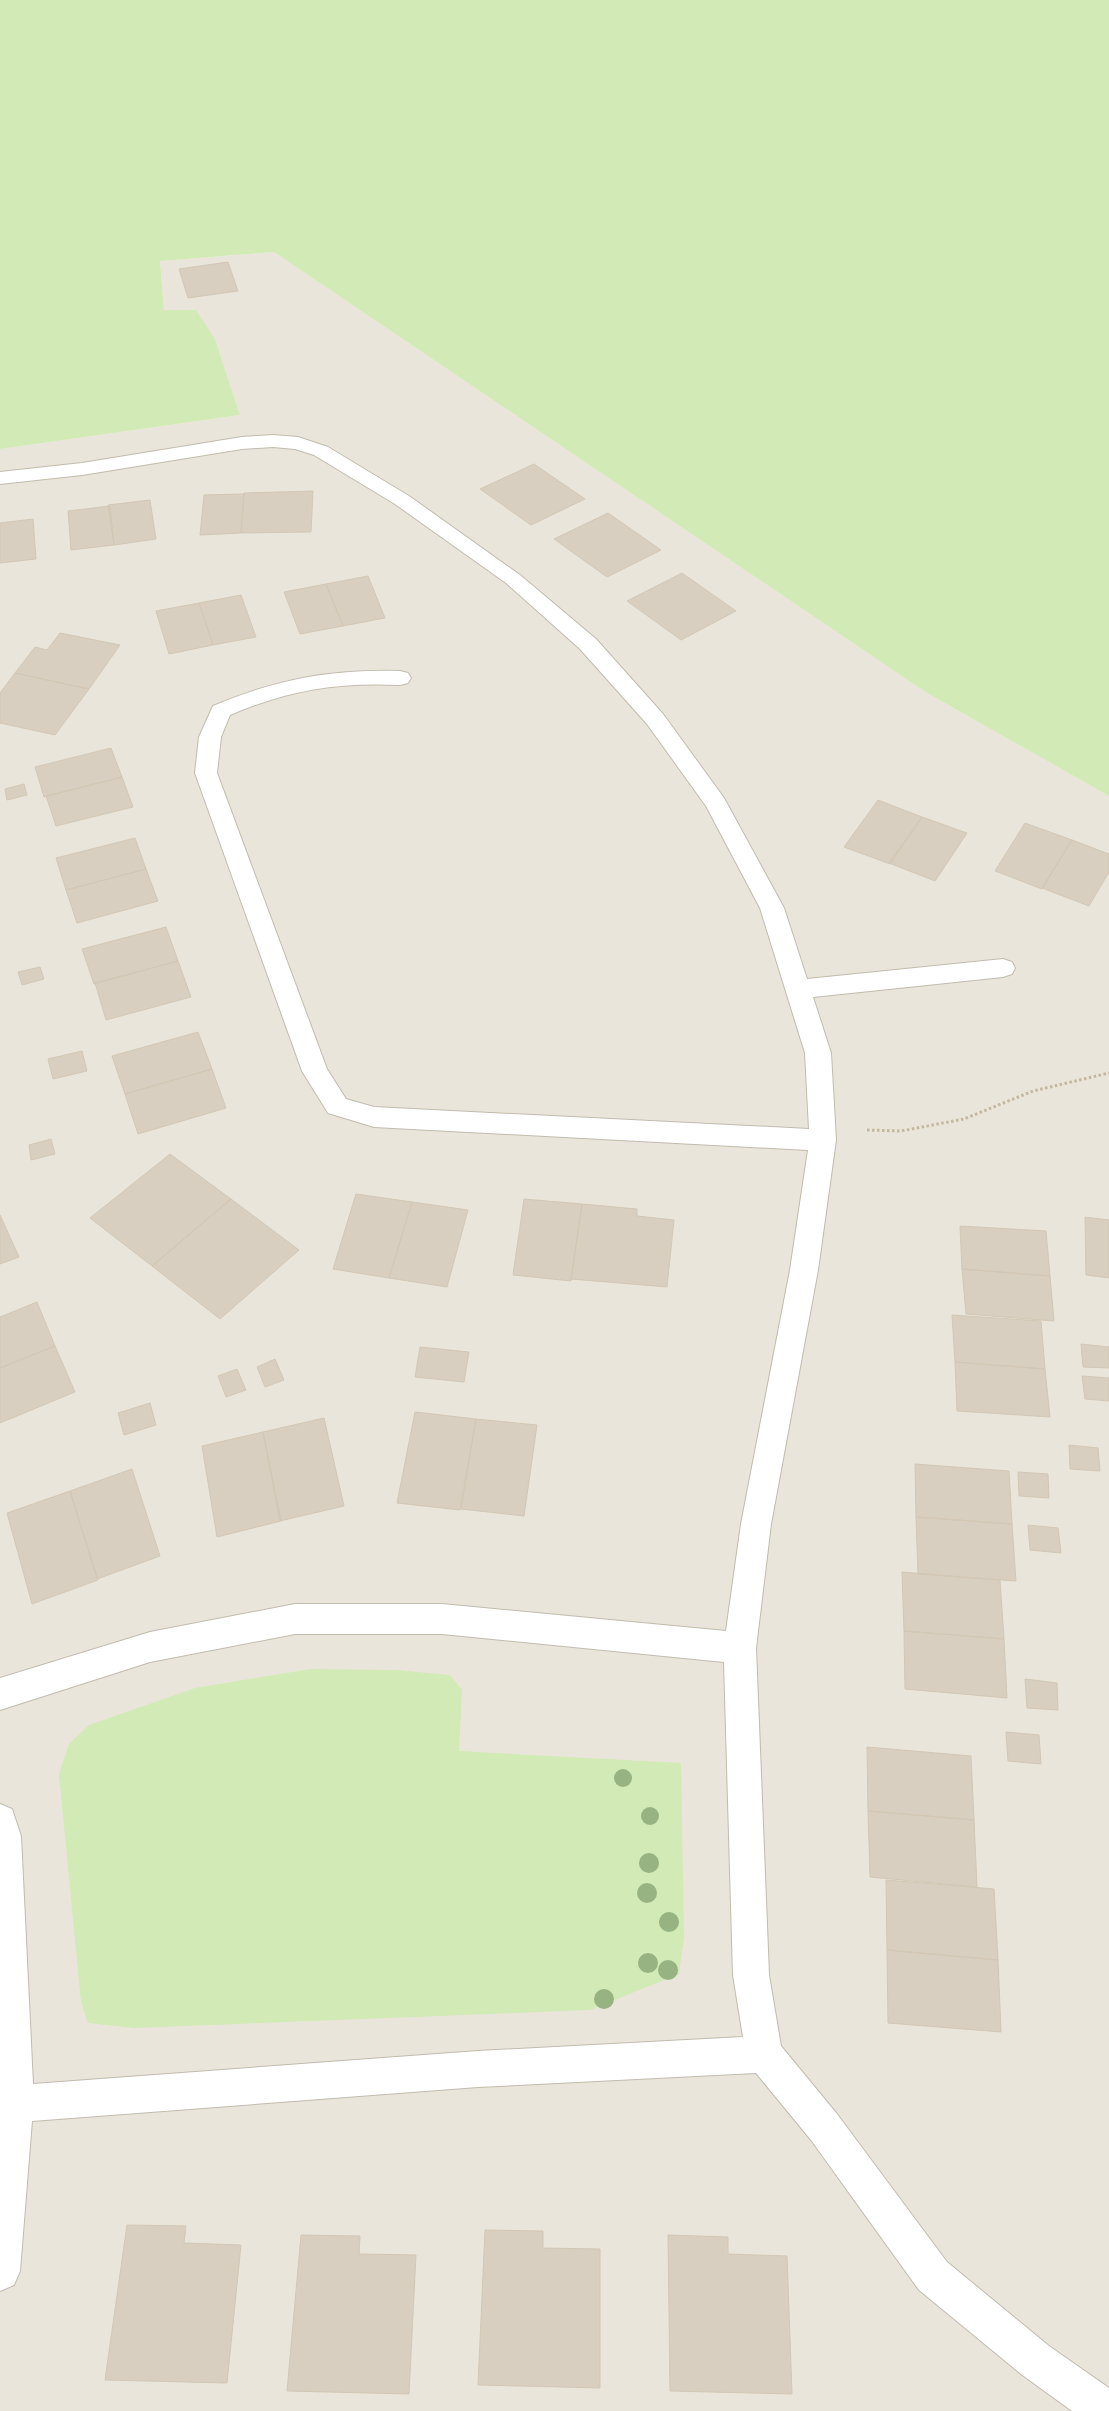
<svg xmlns="http://www.w3.org/2000/svg" width="1109" height="2411" font-family="Poppins,sans-serif">
  <style>
    .residential { fill: #eae5da }
    .green { fill: #d2eab5 }
    .building { fill: #d8cfc1; stroke: #d3c7b4 }
    .lines { fill: none; stroke-linecap: round; stroke-linejoin: round }
    .street-casing { stroke: #c2bbae; stroke-width: 2 }
    .path { stroke: #c4b79f; stroke-width: 3; stroke-dasharray: 2.5 2.5; stroke-linecap: butt }
    .street { fill: #fff; fill-rule: evenodd }
    .tree { fill: #97b381 }
  </style>
  <rect width="100%" height="100%" fill="#f6f3ec"/>
  <path class="residential" d="M274,252L927,693L1109,796V2411H0V449L240,415L215,339L164,310L160,261Z"/>
  <path class="green" d="M0,0H1109V796L927,693L274,252L160,261L164,310H196L215,339L240,415L0,449Z
    M311,1669L396,1670L450,1675L462,1690L459,1751L681,1763L684,1937L679,1974L590,2010L134,2028L88,2023L81,2002L59,1774L69,1744L89,1725L195,1688Z"/>
  <path class="building" d="M228,262L238,291L188,298L179,269Z
    M534,464L585,499L531,525L480,489Z
    M313,491L311,532L241,533L244,493Z
    M244,494L241,533L200,535L204,495Z
    M150,500L156,539L114,545L108,505Z
    M110,506L114,545L71,550L68,511Z
    M608,513L661,550L607,577L554,539Z
    M33,519L36,559L0,563V523Z
    M682,573L736,611L681,640L627,601Z
    M368,576L385,618L343,626L326,584Z
    M326,584L343,626L300,634L284,592Z
    M241,595L256,637L213,645L199,603Z
    M199,603L213,645L169,654L156,611Z
    M60,633L120,645L89,689L15,673L35,647L47,650Z
    M15,673L89,689L55,735L0,723V693Z
    M111,748L122,777L44,797L35,767Z
    M122,777L133,807L56,826L46,796Z
    M24,784L27,795L7,800L5,789Z
    M878,800L922,817L890,864L844,847Z
    M922,817L967,833L935,881L889,863Z
    M1025,823L1072,840L1042,889L995,871Z
    M135,838L146,869L66,890L56,858Z
    M1072,840L1109,854V872L1089,906L1042,888Z
    M146,869L158,901L77,923L66,890Z
    M166,927L178,961L94,984L82,949Z
    M178,961L191,997L106,1020L95,983Z
    M40,967L44,979L22,985L18,972Z
    M198,1032L212,1069L125,1094L112,1056Z
    M82,1051L87,1071L53,1079L48,1059Z
    M212,1069L226,1108L138,1134L125,1094Z
    M51,1139L55,1154L31,1160L29,1145Z
    M170,1154L231,1199L152,1266L90,1218Z
    M356,1194L412,1202L389,1278L333,1269Z
    M231,1199L299,1250L220,1319L152,1266Z
    M524,1199L582,1204L571,1281L513,1275Z
    M412,1202L468,1210L447,1287L389,1278Z
    M582,1204L637,1209V1216L674,1220L667,1287L571,1279Z
    M0,1215L19,1257L0,1264Z
    M1085,1217L1109,1220V1278L1086,1275Z
    M960,1226L1046,1231L1050,1276L962,1269Z
    M962,1269L1050,1276L1054,1321L966,1314Z
    M37,1302L55,1346L0,1368V1317Z
    M952,1315L1041,1321L1045,1369L955,1362Z
    M1081,1344L1109,1347V1368L1083,1367Z
    M55,1346L75,1392L0,1423V1368Z
    M420,1347L469,1352L464,1382L415,1377Z
    M275,1359L284,1380L265,1387L257,1367Z
    M955,1362L1045,1369L1050,1417L957,1411Z
    M237,1369L246,1390L226,1397L218,1376Z
    M1082,1376L1109,1378V1401L1085,1399Z
    M150,1403L156,1425L124,1435L118,1413Z
    M415,1412L476,1419L460,1510L397,1503Z
    M324,1418L344,1506L280,1521L263,1432Z
    M476,1419L537,1425L524,1516L461,1509Z
    M263,1432L281,1521L217,1537L202,1446Z
    M1069,1445L1098,1448L1100,1471L1070,1469Z
    M915,1464L1009,1471L1012,1524L916,1517Z
    M132,1469L160,1556L97,1579L70,1491Z
    M1018,1472L1048,1474L1049,1498L1019,1496Z
    M70,1491L98,1580L32,1604L7,1513Z
    M916,1517L1012,1524L1016,1581L918,1574Z
    M1028,1525L1058,1528L1061,1553L1030,1550Z
    M902,1572L1000,1580L1004,1639L904,1631Z
    M904,1631L1004,1639L1007,1698L905,1689Z
    M1025,1679L1057,1683L1058,1710L1027,1708Z
    M1006,1732L1039,1735L1041,1764L1008,1761Z
    M867,1747L971,1756L974,1820L868,1811Z
    M868,1811L974,1820L977,1887L870,1877Z
    M886,1880L994,1889L998,1960L887,1950Z
    M887,1950L998,1960L1001,2032L888,2023Z
    M127,2225L186,2226L184,2243L241,2245L227,2383L105,2380Z
    M485,2230L543,2231V2248L600,2249V2388L478,2385Z
    M301,2235L360,2236L359,2254L416,2255L409,2394L287,2391Z
    M668,2235L728,2237V2254L787,2256L792,2394L670,2391Z"/>
  <g class="lines">
    <g class="street-casing">
      <path id="street" d="M273,435L298,437L328,447L409,496L520,575L596,639L663,714L724,798L784,908L807,979L1003,959L1012,962L1015,968L1012,974L1003,977L813,997L831,1053L836,1140L818,1270L771,1524L756,1648L769,1975L781,2046L837,2114L947,2262L1049,2346L1109,2388V2411H1072L1021,2374L919,2290L811,2140L756,2073L478,2087L32,2121L20,2271L14,2285L0,2291V1804L12,1809L21,1836L33,2084L478,2051L743,2037L733,1975L724,1662L442,1634H295L150,1662L0,1710V1678L150,1632L295,1604H442L726,1631L741,1524L790,1270L808,1150L374,1127L328,1113L302,1071L195,773L199,737L213,706C277,679 331,669 400,671L408,673L411,678L408,683L400,685C337,682 288,690 230,715L221,737L217,773L327,1069L346,1099L374,1107L809,1129L805,1053L760,908L706,806L647,724L580,649L506,583L395,504L314,455L295,449L273,447L242,449L82,475L0,484V472L82,463L242,437Z"/>
    </g>
    <path class="path" d="M867,1130L901,1131L964,1119L1033,1091L1109,1073"/>
    <use href="#street" class="street"/>
  </g>
  <g class="tree">
    <circle cx="623" cy="1778" r="9"/>
    <circle cx="650" cy="1816" r="9"/>
    <circle cx="649" cy="1863" r="10"/>
    <circle cx="647" cy="1893" r="10"/>
    <circle cx="669" cy="1922" r="10"/>
    <circle cx="648" cy="1963" r="10"/>
    <circle cx="668" cy="1970" r="10"/>
    <circle cx="604" cy="1999" r="10"/>
  </g>
</svg>
